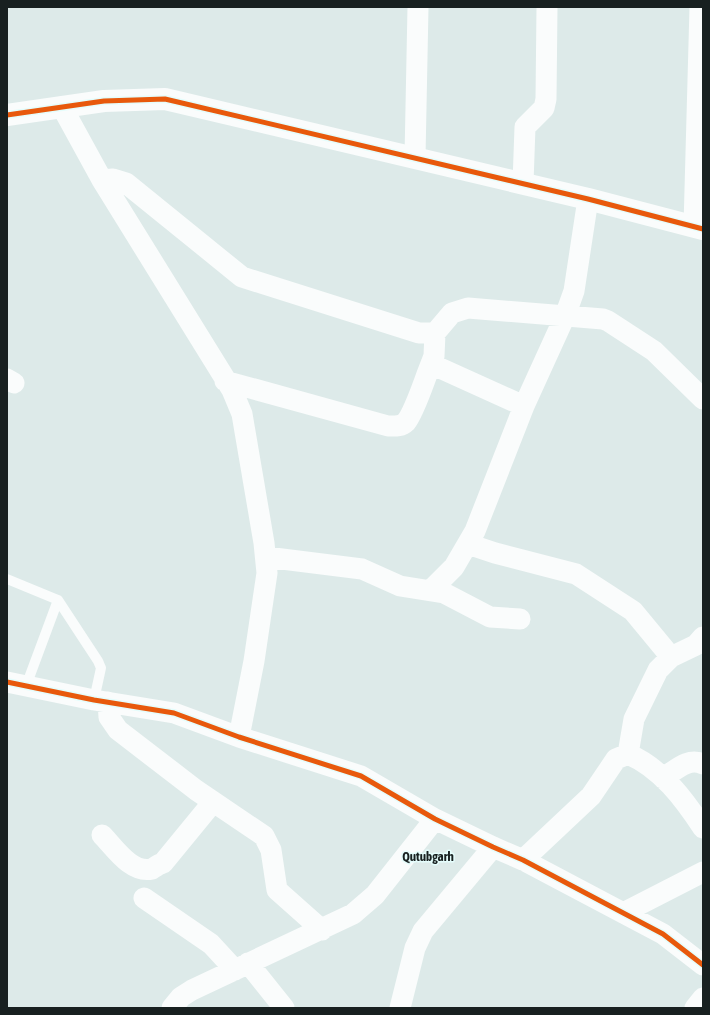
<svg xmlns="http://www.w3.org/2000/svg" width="710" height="1015" font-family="'Asap Condensed',sans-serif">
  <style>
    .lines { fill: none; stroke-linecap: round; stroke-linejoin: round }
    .service { stroke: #fafcfc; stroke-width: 10 }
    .minor { stroke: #fafcfc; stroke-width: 21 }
    .tertiary { stroke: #fafcfc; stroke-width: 22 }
    .cycleway-casing { stroke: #e5fdfc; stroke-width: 8 }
    .cycleway { stroke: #e8590c; stroke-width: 5 }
    .labels { text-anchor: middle; stroke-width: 3; stroke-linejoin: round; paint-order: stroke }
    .quarter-label { font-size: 13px; font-weight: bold; fill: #182020; stroke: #e5fdfc }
  </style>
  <rect width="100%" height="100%" fill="#ddeae9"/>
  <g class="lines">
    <path class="service" d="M7,579L58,600L98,661L101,668L94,700
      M26,686L58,600"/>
    <path class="minor" d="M62,107L102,180L232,390L242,414L264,543L267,573L254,661L239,737
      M415,157L418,7
      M102,180L113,179L126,183L242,277L419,333H435L452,313L468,308L603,319L608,321L654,351L703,399
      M523,183L525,127L544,108L546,99L547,7
      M694,226L700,7
      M431,364L524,406
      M7,379L14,383
      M225,381L388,426C394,426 401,427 406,422C415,411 425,378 431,364L434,356L435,333
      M468,544L495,553L576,574L633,611L671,657
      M266,557L362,569L400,586L444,593L490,617L520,619
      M431,590L454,567L475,531L524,406L565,316L574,291L588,199
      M7,682L94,700L174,713L239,737L361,776L435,819L493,847L523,860L663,934L703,965
      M108,702L109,717L118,730L196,790L264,836L271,850L277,890L322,930
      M628,754L634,719L658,670L671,657L696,645L703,637
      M663,778C676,770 688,757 703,764
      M102,835C114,847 131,874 152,869C155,867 159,864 163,863L213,802
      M523,860L591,796L616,759L628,754C661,768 684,799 703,828
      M144,898L211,944L235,970
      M623,913L703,872
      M248,963L284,1008
      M172,1008L181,997L192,990L353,914L375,895L435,819
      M400,1008L415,948L423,931L493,847
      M695,1008L703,998"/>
    <path class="tertiary" d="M7,115L104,101L165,99L588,199L703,229"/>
    <g class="cycleway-casing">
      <path id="cycleway" d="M7,115L104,101L165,99L588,199L703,229
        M7,682L94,700L174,713L239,737L361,776L435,819L493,847L523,860L663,934L703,965"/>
    </g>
    <use href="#cycleway" class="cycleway"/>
  </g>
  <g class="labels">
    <g class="quarter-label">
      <text x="428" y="861">Qutubgarh</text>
    </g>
  </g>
  <rect width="710" height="1015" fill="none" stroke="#182020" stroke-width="16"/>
</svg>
